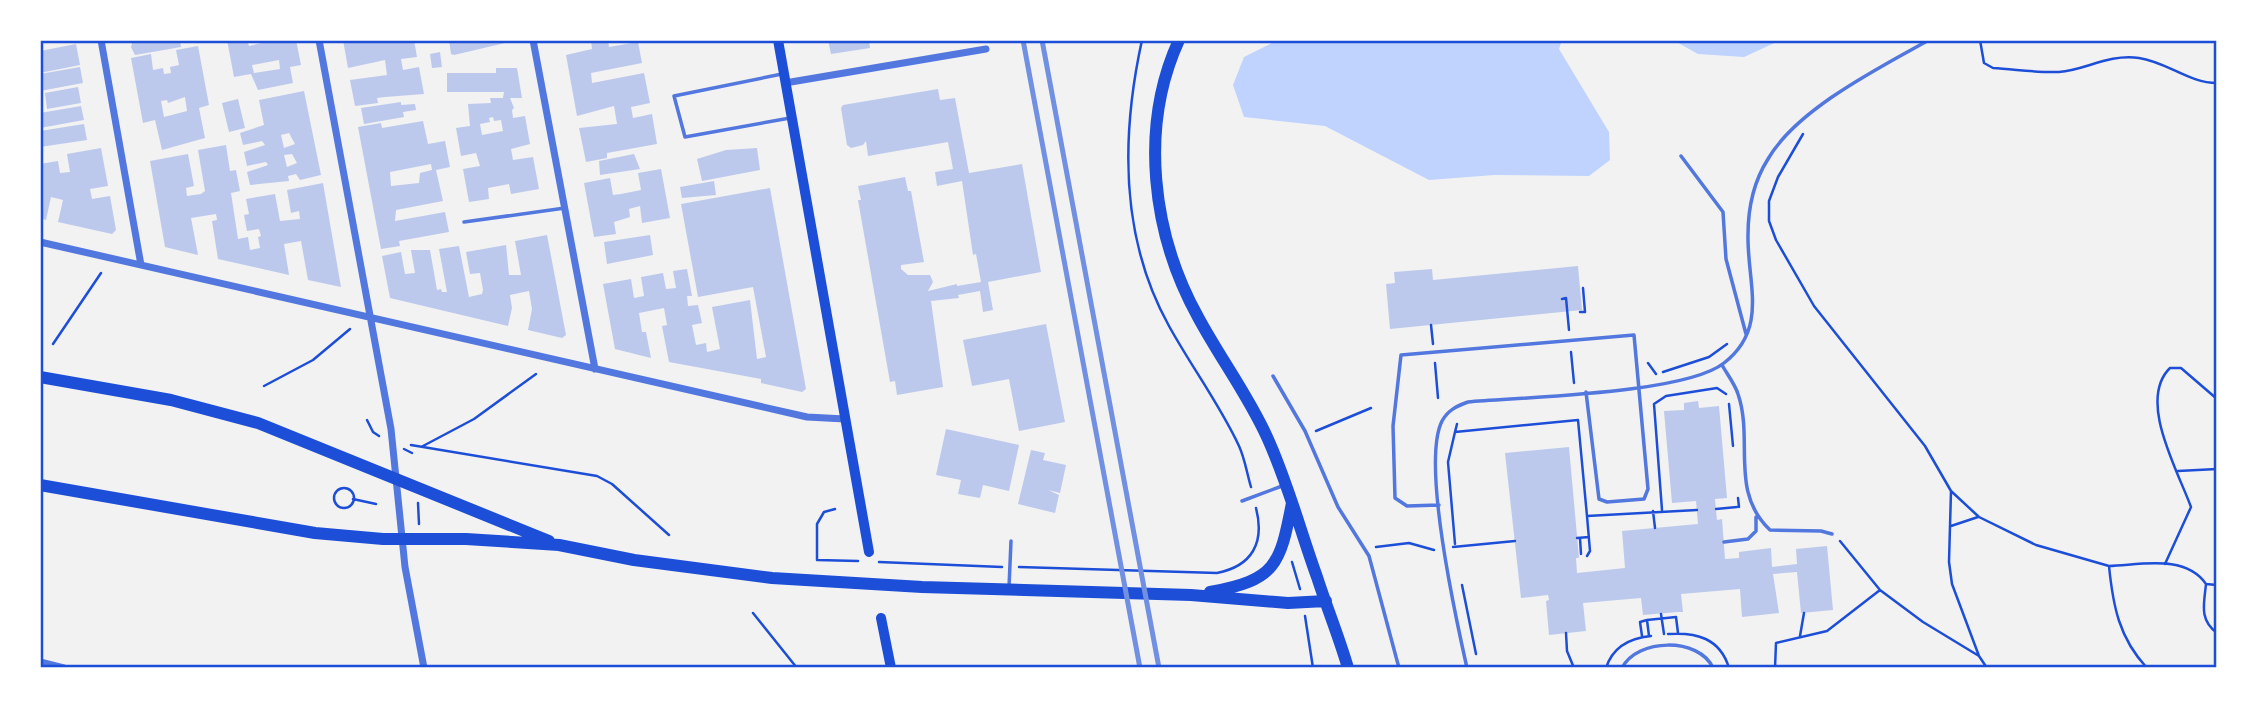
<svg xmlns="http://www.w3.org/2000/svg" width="2257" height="708" font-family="Montserrat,sans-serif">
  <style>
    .water { fill: #bfd3fe }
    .building { fill: #bdc9ec; fill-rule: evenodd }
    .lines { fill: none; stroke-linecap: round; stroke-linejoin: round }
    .path { stroke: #1d4ed8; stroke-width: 2.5 }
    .service { stroke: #5277de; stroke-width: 3.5 }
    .minor { stroke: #5277de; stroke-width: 7 }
    .secondary { stroke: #1d4ed8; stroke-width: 10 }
    .primary { stroke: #1d4ed8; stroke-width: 12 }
    .rail { stroke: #7290e2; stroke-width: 5 }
    .neatline { fill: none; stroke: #1d4ed8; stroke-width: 2.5 }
  </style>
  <rect width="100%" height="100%" fill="#f2f2f2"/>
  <path class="water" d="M1278,40H1562L1559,49L1609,132L1610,160L1589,176L1494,175L1429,180L1325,126L1244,117L1233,85L1244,57Z
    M1673,40H1781L1744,57L1698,54Z"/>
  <path class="building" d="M133,40H180L181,47L135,55L131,47Z
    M227,40H247L249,46L275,40H296L301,65L290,67L293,83L258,90L251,74L234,77ZM279,60L280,69L254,73L252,65Z
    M343,40H414L417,57L401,59L403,70L419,67L424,94L385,97L377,98L378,103L355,106L350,80L387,75L385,60L348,68Z
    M449,40H504L505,43L454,55L451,54Z
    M591,40H608L609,47L638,42L642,63L591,73L592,83L644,73L650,103L631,107L633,118L652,114L657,144L607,153V158L586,162L579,128L617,124L614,106L577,116L566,55L592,49Z
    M828,40H869L870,48L831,54Z
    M76,44L80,65L40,73V51Z
    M198,46L209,105L199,108L205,138L162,150L155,120L143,123L131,58L151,54L153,70L163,68L164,74L171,73L170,67L179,65L176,50ZM185,97L187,111L164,117L161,101L167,100L168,103Z
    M440,52L442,67L432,68L430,54Z
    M80,67L83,83L40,91V74Z
    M496,68H517L522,98H510L514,108L512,110L513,118L525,116L530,144L511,149L513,160L533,157L539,189L511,194L509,184L488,188L489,199L469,202L463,169L480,166L476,153L461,156L456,128L470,126L468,104L491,103L490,98H503L504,92H447V73H496ZM493,117L494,121L501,120L503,131L482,135L480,124L490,122L489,118Z
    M78,87L81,103L47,109L45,93Z
    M938,89L940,100L955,98L969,173L1022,164L1041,272L988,282L993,310L983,312L980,291L958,295L959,298L931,301L943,387L897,395L895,381L890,382L858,200H861L858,186L905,177L908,191H911L924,262L901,265V269L908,275H930L933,282L928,291L957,284V286L981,282L976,254L973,255L962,181L937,186L935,172L953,169L948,142L868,156L866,141L863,145L851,148L847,145L841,108L843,105Z
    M304,91L321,175L300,180L296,174L288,176L289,181L250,185L247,172L268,165L266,162L247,166L244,152L265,145L262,141L243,145L240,133L264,125L259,100ZM289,133L295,144L284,148L281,135ZM292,154L297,163L287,167L284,155Z
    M238,99L245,128L229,132L222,103Z
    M401,102V105L415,104L416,110L403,112L404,117L364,124L361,108Z
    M81,106L84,120L40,128V113Z
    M423,121L428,144L445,141L450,167L436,170L443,201L396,210L395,221L445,212L449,232L399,241L400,246L381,249L358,127L381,123L382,128ZM431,164L432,170L420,173L419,183L391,186L390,172Z
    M84,124L87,140L40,147V131Z
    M226,145L230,171L236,170L240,191L231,193L238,239L248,237L250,250L260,248L258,237L261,236L259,229L247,231L244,215L249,214L246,199L275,194L280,221L300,219L299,211L291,213L287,190L323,183L341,287L308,280L301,241L284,244L289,275L218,259L212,221L217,220L216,214L191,218L198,255L165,247L150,161L188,154L194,186L186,188L187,196L201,194L205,191L198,150Z
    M101,148L108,186L90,189L92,199L110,196L116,230L112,234L58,222L63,200L51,197L46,220L40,218V164L58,161L60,173L70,172L67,154Z
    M757,148L760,170L702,181L697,159L726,150Z
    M634,154L640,169L600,175L599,161Z
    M661,169L670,218L642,223L640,206L629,209L630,217L614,222L616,234L594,237L584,183L610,178L613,195L621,194L641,190L638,173Z
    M714,181L716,195L682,198L680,187Z
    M770,188L806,389L802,392L761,383V379L669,362L662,326L667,325L664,308L639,313L642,332H646L651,358L615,349L603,284L631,279L634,298L644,296L641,277L663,273L666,289L676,288L673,271L687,269L692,296H687L688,306L698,305L702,323L692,325L696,345L706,343L707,352L720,349L712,307L750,300L757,359L766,357L753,287L698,297L681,204Z
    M547,235L566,335L562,338L528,330L532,309L529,291L510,295L512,308L508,326L390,298L382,256L401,252L405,274L415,273L411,250H430L437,290L441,289L442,292H447L439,249L459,246L469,297L482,294L483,290L480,273L470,274L466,252L506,245L509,275H521L515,241Z
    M650,235L653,255L607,264L604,242Z
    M1578,266L1582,310L1390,329L1386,284L1395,283L1394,272L1432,269L1433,280Z
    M1046,324L1065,422L1019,431L1009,379L972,386L963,340Z
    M1698,401L1699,408L1719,406L1727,498L1715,499L1717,520L1722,519L1725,559L1739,558V552L1771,548L1772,567L1797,564L1796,549L1827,546L1833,610L1801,613L1797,572L1773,574L1779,613L1742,617L1740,589L1681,594L1683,612H1678L1643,615L1641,598L1583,603L1586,631L1549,635L1546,601L1549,600L1548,595L1521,598L1505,453L1569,447L1579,558H1576L1577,573L1625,568L1622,531L1698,524L1696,501L1672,503L1664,411L1684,410V403Z
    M946,429L1019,445L1009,491L983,485L980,498L958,494L961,480L936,475Z
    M1031,450L1045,453L1043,460L1066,465L1060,493L1048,490L1059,495L1055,513L1018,504Z"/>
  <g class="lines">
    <path class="path" d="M1142,40C1121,136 1120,238 1169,326C1191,366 1220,405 1239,446C1245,459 1247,474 1251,487
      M1980,40L1984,63L1993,68C2014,69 2037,73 2059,72C2086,70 2107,54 2139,58C2167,62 2189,83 2217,83
      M1803,134L1778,177L1769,201V221L1776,240L1814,306L1925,446L1951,491L1949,562L1952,584L1979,656L1987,668
      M1562,299L1566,298L1569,330
      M1580,312H1585L1583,288
      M1431,325L1433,344
      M53,344L101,273
      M1571,352L1574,383
      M1435,363L1438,398
      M1648,363L1656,374
      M1663,372L1709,357L1727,344
      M264,386L313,360L350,329
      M1729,404L1733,446
      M367,420L373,432L379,436
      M1316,431L1371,408
      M1455,432L1457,424
      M411,445L597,476L612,484L669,535
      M423,446L474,419L536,374
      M404,449L412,453
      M2178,471L2217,469
      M334 498a10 10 0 1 1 20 0a10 10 0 1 1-20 0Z
      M1951,491L1979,517L2036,545L2109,566C2113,606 2119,638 2147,668
      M1738,498L1739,507
      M353,499L376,504
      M418,503L419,524
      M835,509L824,512L817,524V560L858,561
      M1716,509L1737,507
      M1662,510L1654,404L1666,396L1717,388L1726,394
      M1653,511L1655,528
      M1951,526L1978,517
      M1577,538L1589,537
      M1580,538L1581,554
      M1840,541L1880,590L1923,622L1979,656
      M1455,544L1448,462L1455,432L1578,420L1587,516L1697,510
      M1376,547L1409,543L1434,550
      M1453,547L1515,541
      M1587,556L1590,551L1587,516
      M879,562L1002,567
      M1292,562L1300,589
      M2165,564L2191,507C2178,471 2137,400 2170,368H2181L2217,399
      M2109,566C2141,565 2185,554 2206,584
      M1019,567L1217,573C1252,566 1265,543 1256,508
      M1462,585L1476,654
      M2217,585L2206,584C2204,604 2199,620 2217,633
      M753,613L797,668
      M1661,614L1664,634
      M1305,616L1313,668
      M1566,633L1567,651L1574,668
      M1668,634C1696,632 1720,638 1729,668
      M1642,636L1640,622L1647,620
      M1649,636L1647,620L1676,617L1678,633
      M1800,636L1804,613
      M1606,668C1613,646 1630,638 1651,636
      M1775,668L1776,643L1827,631L1880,590"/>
    <path class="service" d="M782,74L674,96L685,137L790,118
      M1681,156L1723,212L1726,259L1746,334
      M464,222L565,208
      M1722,365C1727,374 1735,384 1738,394C1754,441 1729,491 1770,530L1821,531L1832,534
      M1273,376L1305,431L1338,507L1369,556L1399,668
      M1242,501L1282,486
      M1439,505L1407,506L1395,498L1393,426L1401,355L1634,335L1648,489L1644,499L1607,502L1599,499L1586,392
      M1724,542L1748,539L1756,531V517
      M1009,587L1011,541
      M1467,668C1456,619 1421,463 1442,421C1448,410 1457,406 1468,402C1523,397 1685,394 1724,363C1769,328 1747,283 1748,235C1748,209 1754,181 1768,159C1797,109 1879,68 1929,40
      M1622,668C1637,638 1699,637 1713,668"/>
    <path class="minor" d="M101,40L141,265
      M319,40L391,429L405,567L424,668
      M533,40L595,369
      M785,83L986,49
      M40,242L807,417L845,419
      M40,662L64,668"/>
    <path class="secondary" d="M778,40L869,552
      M881,618L891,668"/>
    <path class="primary" d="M1179,40C1139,127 1152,234 1198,317C1220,358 1248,395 1267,437C1288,483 1300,530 1317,577C1327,608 1339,637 1348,668
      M40,377L171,400L258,423L549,541
      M40,485L315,533L383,539H466L559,545L634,560L772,578L922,587L1191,595L1288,603L1326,601
      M1210,592C1276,580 1280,565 1292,503"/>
    <path class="rail" d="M1023,40L1140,668
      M1042,40L1159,668"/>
  </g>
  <rect width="2257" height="708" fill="none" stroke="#ffffff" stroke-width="84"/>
  <rect x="42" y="42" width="2173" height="624" class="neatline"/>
</svg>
